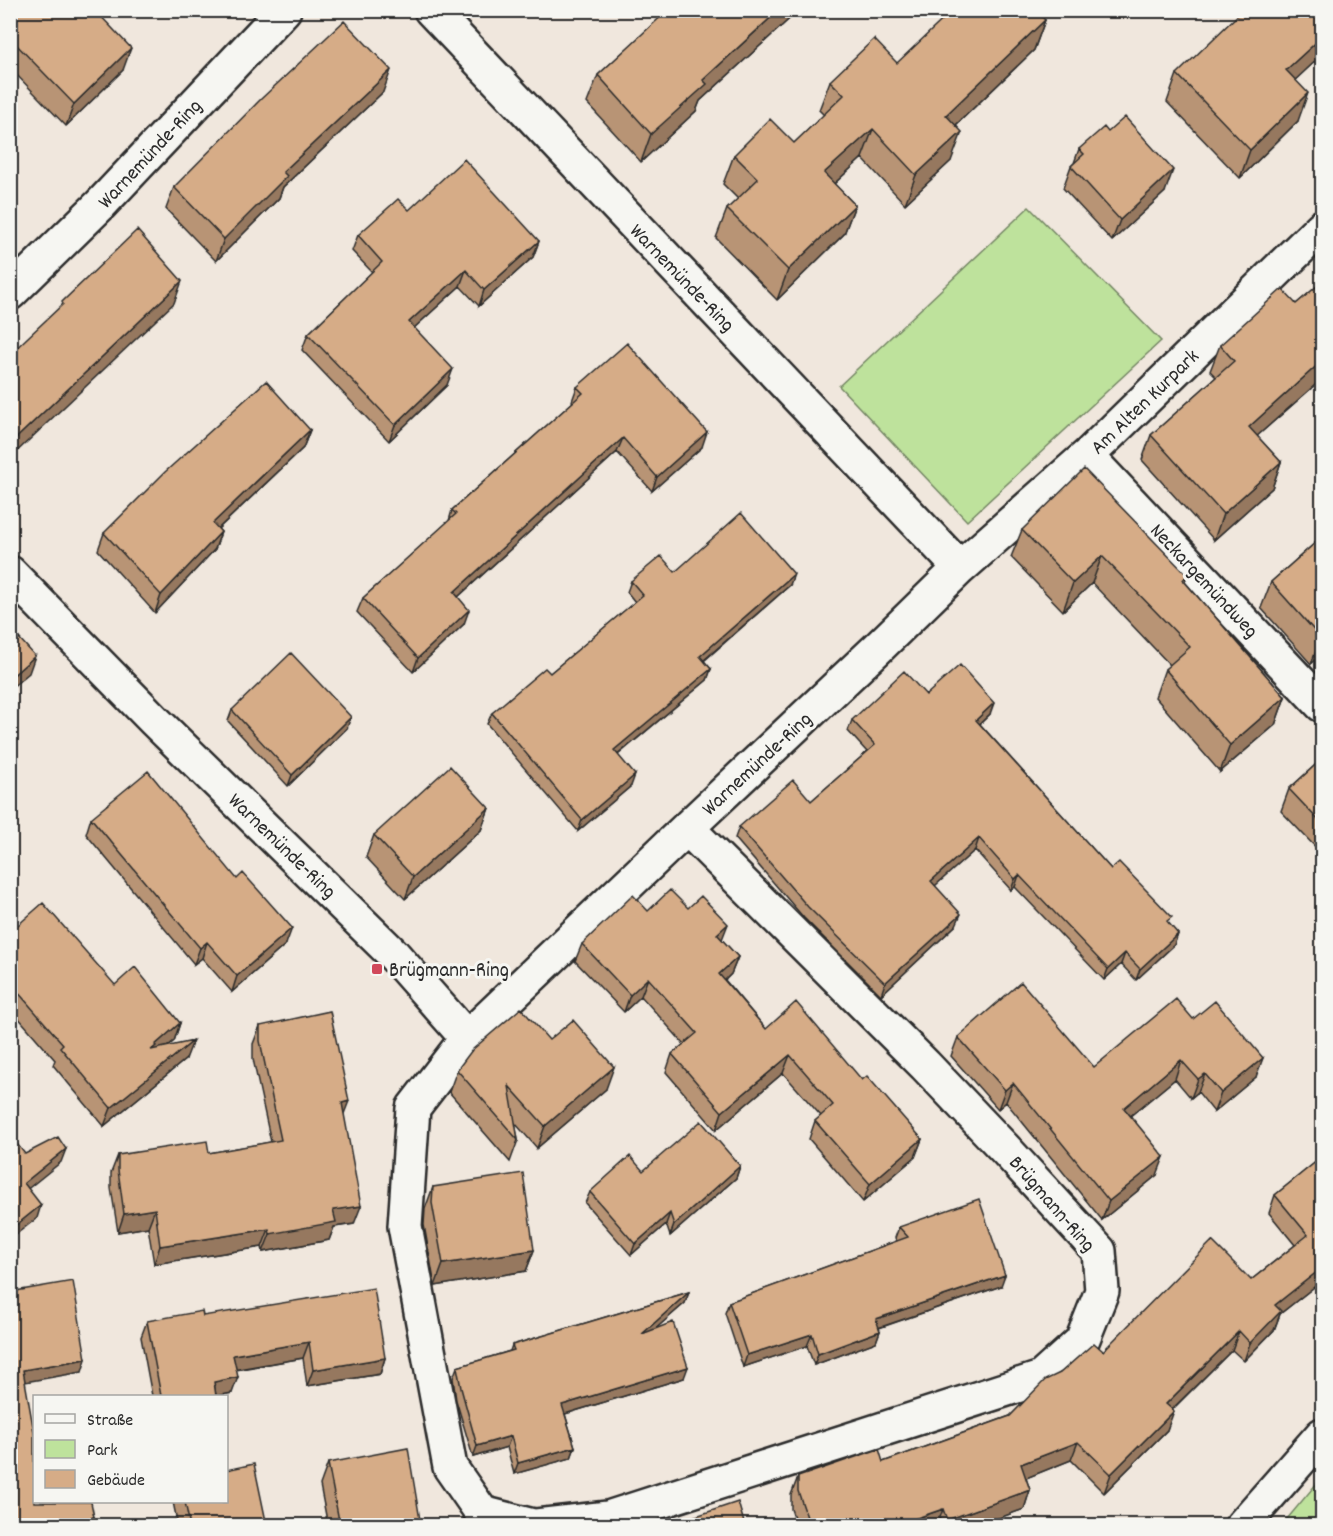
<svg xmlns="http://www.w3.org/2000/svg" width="1333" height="1536" font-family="Dekko,sans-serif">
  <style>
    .green { fill: #bee29c; stroke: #748664; stroke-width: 1.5 }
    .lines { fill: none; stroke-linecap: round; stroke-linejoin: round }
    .street-casing { stroke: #2b2b2b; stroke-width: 38 }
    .street { stroke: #f6f6f2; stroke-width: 33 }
    .wall { fill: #b89474; stroke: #2b2b2b; stroke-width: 1.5 }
    .shaded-wall { fill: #96785e; stroke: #2b2b2b; stroke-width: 1.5 }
    .building { fill: #d6ac87; stroke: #2b2b2b; stroke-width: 1.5 }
    .poi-dot { fill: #d1495b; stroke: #f6f6f2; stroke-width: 2 }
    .labels { text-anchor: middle; stroke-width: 6; stroke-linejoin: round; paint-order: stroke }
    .street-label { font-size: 21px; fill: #2b2b2b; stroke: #f6f6f2 }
    .poi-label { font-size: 21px; fill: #2b2b2b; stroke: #f6f6f2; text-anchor: start }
  </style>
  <rect width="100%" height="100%" fill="#f0e7dd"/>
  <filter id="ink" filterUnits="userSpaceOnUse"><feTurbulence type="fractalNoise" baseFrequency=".0167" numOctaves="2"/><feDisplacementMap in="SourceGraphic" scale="12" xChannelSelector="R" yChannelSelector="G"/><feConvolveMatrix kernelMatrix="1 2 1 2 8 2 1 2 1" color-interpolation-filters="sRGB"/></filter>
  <g filter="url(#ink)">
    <path class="green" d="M1029,207L1161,341L967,521L839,386Z
      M1322,1477V1525H1282Z"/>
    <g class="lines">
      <g class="street-casing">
        <path id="street" d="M431,10L960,568L877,649L687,828L467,1038L413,1108L405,1226L450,1467L482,1513L533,1526
          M10,293L100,205L284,10
          M1087,456L1322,705
          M960,568L1087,456L1322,227
          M10,573L154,720L392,953L467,1038
          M536,1526L608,1518L1041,1378L1082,1341L1102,1291L1099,1251L1006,1150L925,1065L687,828
          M1242,1526L1322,1435"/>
      </g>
      <use href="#street" class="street"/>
    </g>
    <path class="wall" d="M10,10L123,70L66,126L10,68Z
      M184,10H193L189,15Z
      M664,10H799L700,101L696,111L641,162L587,103L598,75L666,13Z
      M1323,10V54L1295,80L1298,121L1240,178L1167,102L1177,74Z
      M1045,20L1034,50L956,125L951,161L905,204L862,158L834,184L855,205L844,234L777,300L716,238L727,209L738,199L723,184L734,155L794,143L824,115L819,110L830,81L897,63Z
      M383,92L283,187L279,198L216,261L166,209L174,187Z
      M1079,149L1165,192L1112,241L1063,188L1071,166L1074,163Z
      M409,210L539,241L533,257L479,306L460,286L414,328L447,385L389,441L302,350L308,334L372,272L352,251L358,235Z
      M1323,281V378L1257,436L1281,462L1272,488L1214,540L1142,460L1151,435L1216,377L1210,371L1220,345L1296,304Z
      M577,387L702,447L652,491L617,452L458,597L464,624L413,672L357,612L363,598L449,521L452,510L573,402L572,401Z
      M310,430L303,448L218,529L221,532L215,549L155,613L98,550L104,533Z
      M1022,530L1187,575L1185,582L1285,697L1275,725L1220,772L1155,697L1165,669L1170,665L1092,583L1063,611L1011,557Z
      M1323,536V654L1311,664L1261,608L1271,582Z
      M675,572L790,585L704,661L711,669L707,680L618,755L631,786L578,831L487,724L492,713L550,673L635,602L627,592L631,581Z
      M926,695L990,714L980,724L1111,869L1178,934L1174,945L1136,980L1121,964L1104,980L1015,887L1011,890L975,850L934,886L956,925L881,995L804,918L735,838L739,827L811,801L867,752L848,731L852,720Z
      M232,710L347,728L288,786L228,721Z
      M1323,758V855L1281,811L1289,789Z
      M489,808L481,830L405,899L366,857L374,835Z
      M91,818L286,944L232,992L202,958L194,964L86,834Z
      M688,908L722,940L738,957L731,974L725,980L766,1029L862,1080L922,1139L915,1157L863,1202L809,1139L815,1121L821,1116L783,1073L716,1130L666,1072L672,1054L684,1044L641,996L624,1012L575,961L582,944Z
      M10,932L115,985L180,1023L174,1041L168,1046L186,1059L104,1126L53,1065L55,1060L10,1008Z
      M1193,1019L1256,1077L1214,1112L1198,1092L1191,1098L1175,1079L1130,1116L1157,1175L1102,1220L1006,1102L998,1109L951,1056L958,1037L1094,1067Z
      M260,1026L344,1115L354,1224L334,1227L329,1240L263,1252L262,1247L154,1264L148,1227L118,1232L111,1188V1173L118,1155L209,1153L271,1142L253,1059V1044Z
      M549,1040L606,1089L537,1148L515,1123L518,1140L510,1162L449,1092L457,1070Z
      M1323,1156V1280L1280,1314L1274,1330L1244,1361L1232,1350L1172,1410L1167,1430L1104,1493L1071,1460L1026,1478L1030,1490L1024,1509L977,1526H797L791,1509V1495L798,1477L883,1462L1010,1416L1060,1373L1103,1351L1251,1280L1295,1245L1269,1213L1275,1195Z
      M740,1166L736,1178L670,1236L666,1224L631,1255L585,1203L590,1192L643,1171Z
      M433,1187L534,1250L526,1271L435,1286L424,1225L425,1209Z
      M899,1227L1001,1286L879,1328L880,1331L876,1342L814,1365L807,1346L743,1367L725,1313L729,1302L897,1241L895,1238Z
      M689,1292L685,1303L656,1328L684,1378L565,1414L575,1447L571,1458L514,1474L507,1447L473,1457L456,1400L453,1378L457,1367L510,1351L512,1345Z
      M203,1316L385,1358L380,1374L307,1386L303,1358L236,1370L232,1393L216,1396H152L141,1337L147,1321Z
      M328,1463L421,1526H328L320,1485Z
      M173,1502H226L267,1526H178Z"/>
    <path class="shaded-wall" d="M779,10H799L700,101L696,111L641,162L651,134L703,80Z
      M1045,20L1034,50L936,144L946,115Z
      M1323,36V54L1276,98L1286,70Z
      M131,48L123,70L66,126L74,104Z
      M391,70L383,92L283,187L279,198L216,261L224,239L283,172Z
      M1308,93L1298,121L1240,178L1250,150Z
      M873,129L862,158L813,203L824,173Z
      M962,132L951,161L905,204L916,175Z
      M1173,170L1165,192L1112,241L1120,220Z
      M855,205L844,234L777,300L788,270Z
      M539,241L533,257L479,306L484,290Z
      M466,270L460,286L403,338L409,322Z
      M182,281L174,303L10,458V444Z
      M1323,360V378L1239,452L1249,427Z
      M453,369L447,385L389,441L395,425Z
      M310,430L303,448L206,540L213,523Z
      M707,432L702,447L652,491L657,477Z
      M623,438L617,452L448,606L454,592Z
      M1281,462L1272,488L1214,540L1223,514Z
      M221,532L215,549L155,613L161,595Z
      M1102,556L1092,583L1063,611L1073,583Z
      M794,574L790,585L696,667L700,656Z
      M469,610L464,624L413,672L418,658Z
      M1323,637V654L1311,664L1321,638Z
      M35,656L29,673L10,689V678Z
      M711,669L707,680L610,761L614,750Z
      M1285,697L1275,725L1220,772L1230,745Z
      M994,703L990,714L972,731L976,720Z
      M351,717L347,728L288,786L292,775Z
      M635,775L631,786L578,831L582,820Z
      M489,808L481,830L405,899L413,877Z
      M979,838L975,850L927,893L931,881Z
      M1019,875L1015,887L1011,890L1015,879Z
      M961,914L956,925L881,995L885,983Z
      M728,924L721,942L717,934Z
      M292,928L286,944L232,992L237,976Z
      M1178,934L1174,945L1136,980L1140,969Z
      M207,942L202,958L194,964L200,948Z
      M1125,953L1121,964L1104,980L1108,969Z
      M738,957L731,974L713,992L719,974Z
      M648,978L641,996L624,1012L630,995Z
      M180,1023L174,1041L150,1061L151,1050L155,1045Z
      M193,1041L186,1059L104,1126L111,1108Z
      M790,1055L783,1073L716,1130L722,1112Z
      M1263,1058L1256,1077L1214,1112L1221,1093Z
      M1181,1060L1175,1079L1117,1127L1124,1108Z
      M614,1067L606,1089L537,1148L545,1126Z
      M1205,1074L1198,1092L1191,1098L1198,1079Z
      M1013,1083L1006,1102L998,1109L1005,1090Z
      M349,1101L342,1119V1103Z
      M922,1139L915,1157L863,1202L870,1184Z
      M66,1149L61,1162L19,1196L24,1183Z
      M1164,1157L1157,1175L1102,1220L1109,1201Z
      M740,1166L736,1178L670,1236L674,1225Z
      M41,1205L37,1218L10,1239V1230Z
      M361,1206L354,1224L334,1227L329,1240L263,1252L270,1234L333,1210Z
      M155,1209L148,1227L118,1232L124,1214Z
      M670,1213L666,1224L631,1255L635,1244Z
      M269,1229L262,1247L154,1264L160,1246Z
      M534,1250L526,1271L435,1286L443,1264Z
      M1323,1267V1280L1280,1314L1274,1330L1244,1361L1250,1343L1275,1305Z
      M1005,1275L1001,1286L872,1330L876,1319Z
      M689,1292L685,1303L637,1345L642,1334Z
      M880,1331L876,1342L814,1365L818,1354Z
      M1239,1331L1232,1350L1159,1422L1166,1404Z
      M812,1334L807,1346L743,1367L747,1355Z
      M309,1342L303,1358L227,1371L233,1355Z
      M385,1358L380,1374L307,1386L313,1370Z
      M86,1359L82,1372L19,1383L23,1370Z
      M688,1367L684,1378L558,1416L562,1405Z
      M238,1377L232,1393L216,1396L214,1382Z
      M1174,1411L1167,1430L1104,1493L1111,1474Z
      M511,1436L507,1447L473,1457L477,1446Z
      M1078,1442L1071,1460L1014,1483L1021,1464Z
      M575,1447L571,1458L514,1474L518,1463Z
      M1030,1490L1024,1509L977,1526H945L947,1520Z
      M943,1509L937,1526H894Z
      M94,1517L91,1526H46Z"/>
    <path class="building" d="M10,10H95L131,48L74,104L10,38Z
      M668,10H779L703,80L707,84L651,134L598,75Z
      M953,10H1036L1045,20L946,115L962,132L916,175L873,129L824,173L855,205L788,270L727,209L758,179L734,155L770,119L794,143L844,95L830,81L874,39L897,63Z
      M1243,10H1323V36L1286,70L1308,93L1250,150L1177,74Z
      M344,21L391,70L283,172L287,176L224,239L174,187L261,99Z
      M1125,117L1173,170L1120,220L1071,166L1084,154L1079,149L1104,127L1108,132Z
      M464,159L539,241L484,290L466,270L409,322L453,369L395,425L308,334L382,262L358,235L398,199L409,210Z
      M137,230L182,281L10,444V354L63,304L62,302Z
      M1323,281V360L1249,427L1281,462L1223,514L1151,435L1234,361L1220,345L1282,289L1296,304Z
      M627,343L707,432L657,477L623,438L454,592L469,610L418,658L363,598L456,514L452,510L583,393L577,387Z
      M266,381L310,430L213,523L221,532L161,595L104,533L165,472Z
      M1084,469L1187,575L1183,580L1285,697L1230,745L1165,669L1190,647L1102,556L1073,583L1022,530Z
      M741,513L794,574L700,656L711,669L614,750L635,775L582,820L492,713L545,668L550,673L643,595L631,581L661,556L675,572Z
      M1323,536V637L1321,638L1271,582Z
      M10,628L35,656L10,678Z
      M291,653L351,717L292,775L232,710Z
      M960,665L994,703L976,720L1111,869L1119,862L1172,917L1167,921L1178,934L1140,969L1125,953L1108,969L1019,875L1015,879L979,838L931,881L961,914L885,983L808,907L739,827L793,780L811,801L875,745L852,720L904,671L926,695Z
      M1323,758V825L1289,789Z
      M450,766L489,808L413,877L374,835Z
      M148,771L237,879L243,873L292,928L237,976L207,942L200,948L91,818Z
      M670,890L688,908L701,896L728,924L717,934L738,957L719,974L766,1029L796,1002L862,1080L867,1076L922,1139L870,1184L815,1121L833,1105L790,1055L722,1112L672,1054L697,1033L648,978L630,995L582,944L633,895L648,911Z
      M43,903L115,985L135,967L180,1023L155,1045L156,1046L151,1050L193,1041L111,1108L60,1047L63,1044L10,983V932Z
      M1021,982L1094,1067L1176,999L1193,1019L1215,1001L1263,1058L1221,1093L1205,1074L1198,1079L1181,1060L1124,1108L1164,1157L1109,1201L1013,1083L1005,1090L958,1037Z
      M521,1008L549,1040L573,1020L614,1067L545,1126L509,1086L518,1140L457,1070L472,1050Z
      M330,1011L349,1101L342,1103L361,1206L333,1210L336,1222L270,1234L269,1229L160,1246L155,1209L124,1214L118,1170V1155L207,1141L209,1153L281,1140L260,1041V1026Z
      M701,1121L740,1166L674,1225L670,1213L635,1244L590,1192L630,1156L643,1171Z
      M10,1135L25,1154L58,1137L66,1149L24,1183L41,1205L10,1230Z
      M1323,1156V1267L1275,1305L1281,1311L1250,1343L1239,1331L1166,1404L1174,1411L1111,1474L1078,1442L1021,1464L1030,1490L947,1520L943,1509L894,1526H810L798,1491V1477L879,1449L883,1462L1010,1416L1045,1380L1060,1373L1094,1343L1103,1351L1212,1241L1251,1280L1308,1235L1275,1195Z
      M523,1173L534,1250L443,1264L432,1203L433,1187Z
      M979,1199L1005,1275L876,1319L880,1331L818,1354L812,1334L747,1355L729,1302L908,1237L899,1227Z
      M73,1281L86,1359L23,1370L34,1432V1502H91L94,1517L46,1526H10V1292Z
      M374,1288L385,1358L313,1370L309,1342L233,1355L238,1377L214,1382L216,1396H161L147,1321L202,1311L203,1316Z
      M689,1292L642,1334L673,1322L688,1367L562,1405L575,1447L518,1463L511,1436L477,1446L461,1388L457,1367L514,1350L512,1345Z
      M408,1448L421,1526H340L328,1463Z
      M254,1464L267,1526H190L185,1502H226V1470Z
      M738,1502L745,1526H666Z"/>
  </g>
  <rect class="poi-dot" x="371" y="963" width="12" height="12" rx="3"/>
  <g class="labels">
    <g class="street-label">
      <text transform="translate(149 153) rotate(-47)" y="7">Warnemünde-Ring</text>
      <text transform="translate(683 277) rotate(46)" y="7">Warnemünde-Ring</text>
      <text transform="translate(1144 401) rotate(-44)" y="7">Am Alten Kurpark</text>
      <text transform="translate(1205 580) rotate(47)" y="7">Neckargemündweg</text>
      <text transform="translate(756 763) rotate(-43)" y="7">Warnemünde-Ring</text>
      <text transform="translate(283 845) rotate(44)" y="7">Warnemünde-Ring</text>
      <text transform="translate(1053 1203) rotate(49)" y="7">Brügmann-Ring</text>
    </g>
    <g class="poi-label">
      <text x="389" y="976">Brügmann-Ring</text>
    </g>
  </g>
  <rect width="1333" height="1536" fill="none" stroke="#f6f6f2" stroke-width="36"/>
  <rect x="18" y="18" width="1297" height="1500" fill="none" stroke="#2b2b2b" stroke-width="2" filter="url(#ink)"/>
  <rect x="33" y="1395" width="195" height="108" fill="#f6f6f2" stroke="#a5a5a2" stroke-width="1.5"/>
  <rect x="45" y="1414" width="30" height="9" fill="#f6f6f2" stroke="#a5a5a2" stroke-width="1.5"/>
  <text x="87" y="1425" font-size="18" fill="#2b2b2b">Straße</text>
  <rect x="45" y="1440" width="30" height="18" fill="#bee29c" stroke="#a5a5a2" stroke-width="1.5"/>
  <text x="87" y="1455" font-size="18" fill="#2b2b2b">Park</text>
  <rect x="45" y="1470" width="30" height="18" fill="#d6ac87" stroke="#a5a5a2" stroke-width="1.5"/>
  <text x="87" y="1485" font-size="18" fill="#2b2b2b">Gebäude</text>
</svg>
